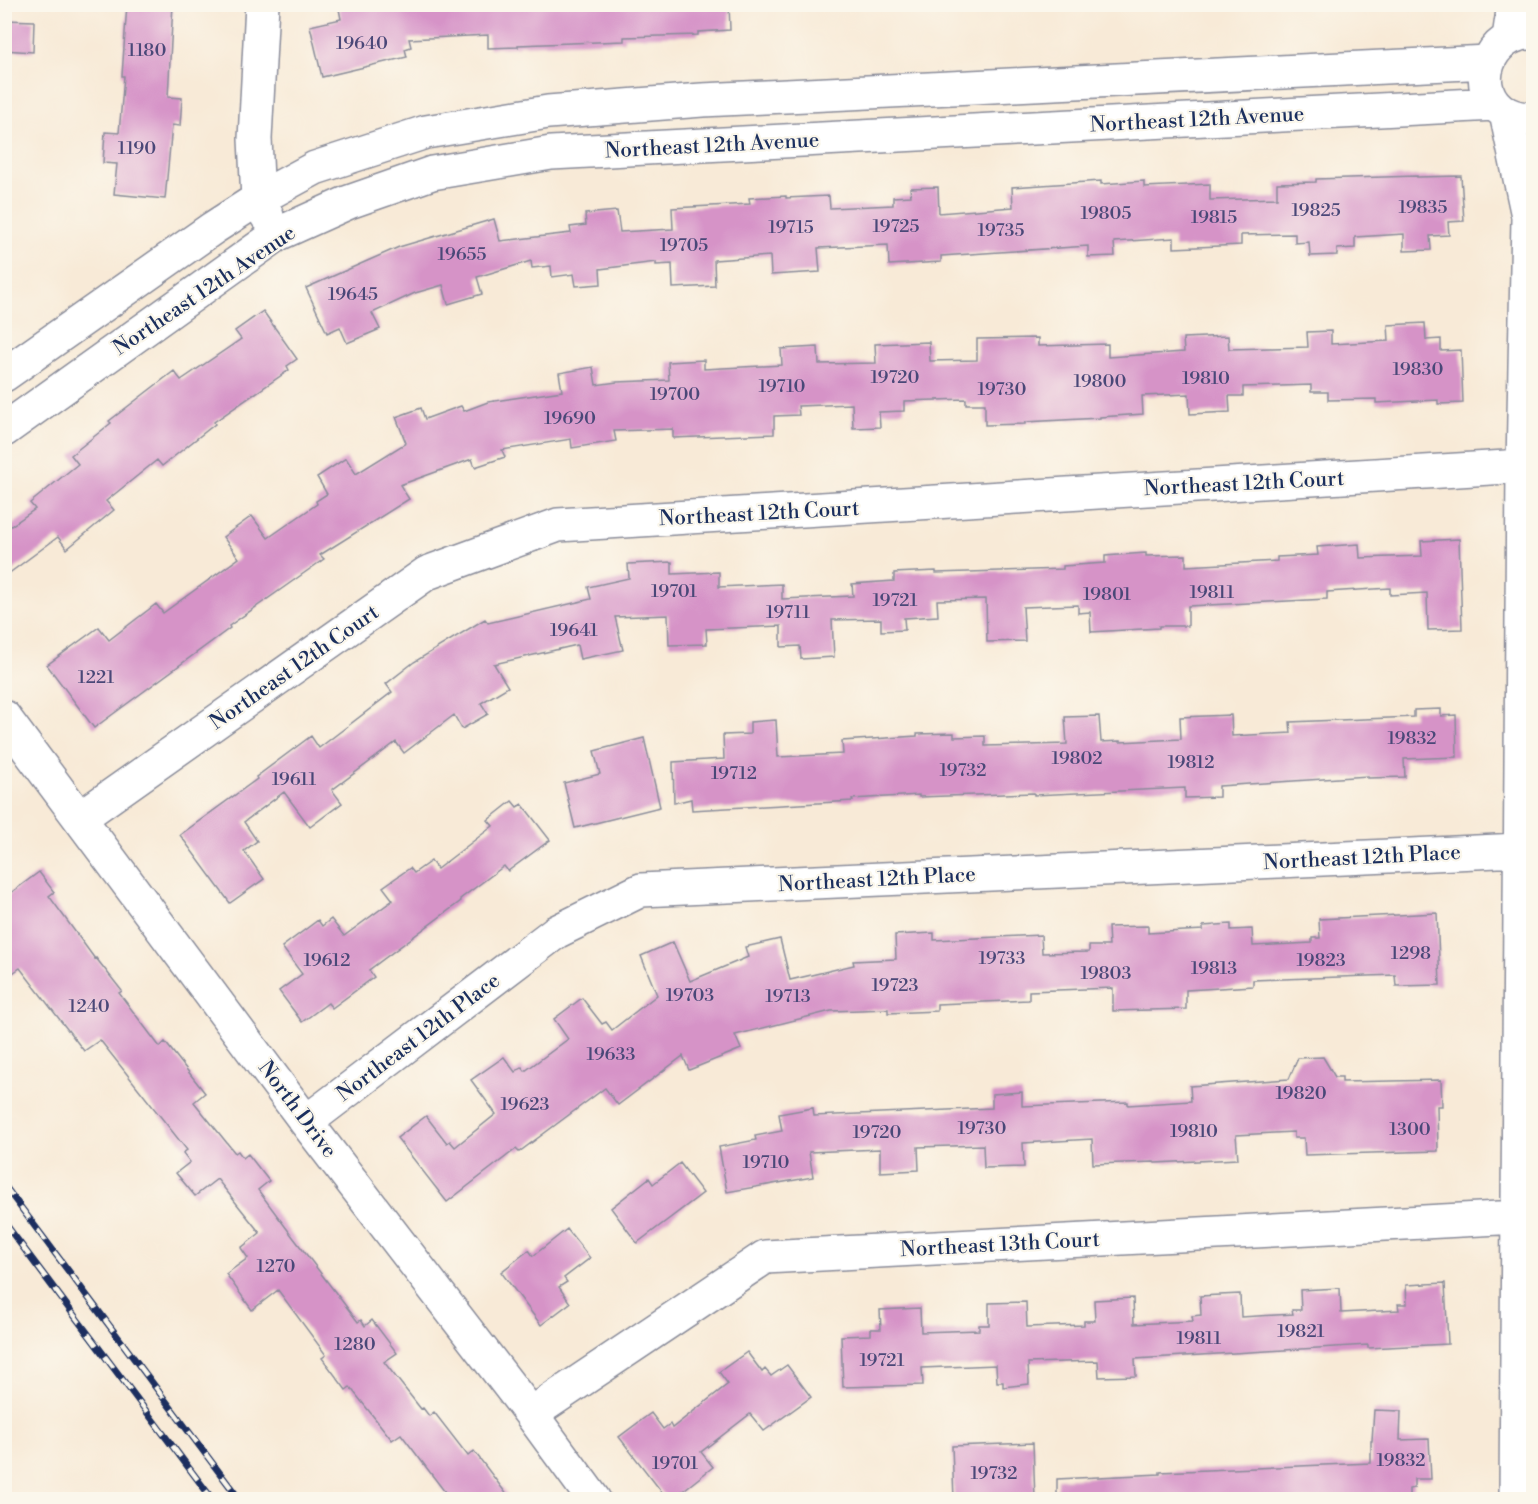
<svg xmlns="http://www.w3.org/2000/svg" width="1538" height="1504" font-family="'Libre Bodoni',serif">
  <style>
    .building { fill: #d693c7 }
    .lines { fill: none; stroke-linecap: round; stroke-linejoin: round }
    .minor-casing { stroke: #8a8c9a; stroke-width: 36 }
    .minor { stroke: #fff; stroke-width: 33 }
    .rail-casing { stroke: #1b2f5e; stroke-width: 7 }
    .rail { stroke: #fbf7ec; stroke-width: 4.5; stroke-dasharray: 14; stroke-linecap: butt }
    .labels { text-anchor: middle; stroke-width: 4.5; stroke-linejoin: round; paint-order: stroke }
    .number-label { font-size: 18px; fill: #4a4878 }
    .street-label { font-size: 21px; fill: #1b2f5e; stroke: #fbf7ec }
  </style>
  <rect width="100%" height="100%" fill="#fbf7ec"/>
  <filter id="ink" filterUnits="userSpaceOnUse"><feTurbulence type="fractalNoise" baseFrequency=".0167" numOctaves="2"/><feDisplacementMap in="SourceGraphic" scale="12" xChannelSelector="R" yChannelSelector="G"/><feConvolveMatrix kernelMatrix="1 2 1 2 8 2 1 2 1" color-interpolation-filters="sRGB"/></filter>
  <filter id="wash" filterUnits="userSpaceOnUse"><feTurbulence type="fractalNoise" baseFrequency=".008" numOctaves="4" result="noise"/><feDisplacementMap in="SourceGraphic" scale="24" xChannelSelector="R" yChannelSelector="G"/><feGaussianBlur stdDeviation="1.35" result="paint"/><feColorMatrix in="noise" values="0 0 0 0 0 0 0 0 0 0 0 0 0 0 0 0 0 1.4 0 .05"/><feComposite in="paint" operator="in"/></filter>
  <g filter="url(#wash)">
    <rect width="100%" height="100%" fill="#f8ead7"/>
    <g id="blocks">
      <path class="building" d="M127,4H173L168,97L182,98L180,126L172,125L165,199L114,194L117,164L103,163L105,132L119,133L124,76H122Z
        M338,4H729L730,30L698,32V35L624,37V41L518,45V47L488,48V35L409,39L411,47L405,49L407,57L322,77L310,26L341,19Z
        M4,20L34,21L33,52L4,50Z
        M1417,176V177L1461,176L1464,221L1448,222L1449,235L1430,236L1431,250L1404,251V234L1355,237V248L1337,249V255L1310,256L1309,242L1295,243V234L1241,235V245L1174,248V238L1114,242L1115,256L1088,257V246L941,256V262L889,265L888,245L818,248L820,272L771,275L770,256L714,260L715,286L673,288L672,264L656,265V262L600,269L601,284L576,286L574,274L552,277L551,266L532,268L531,261L477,277L482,294L448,304L443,285L415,293L372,313L380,329L347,343L340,327L327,333L306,288L399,247L494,219L500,241L571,233L570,227L586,225L585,214L617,211L620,232L673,229L672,208L750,204L749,198L786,196V198L829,196L830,208L893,205V197L911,196L910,188L938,187L939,213L1013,207L1012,187L1101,181V184L1144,181V187L1210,184V200L1277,198V183L1316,182V179Z
        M263,311L297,359L287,366L289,370L214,422L215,424L162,466L157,460L106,501L114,510L67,549L58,537L4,577V531L35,509L30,503L78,464L71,455L111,423L109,421L174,371L181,380L241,339L235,331Z
        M1425,323L1426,340L1441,339V351L1461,350L1463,403L1438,404V400L1376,403V399L1328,400V392H1311V385L1243,387V396H1229L1230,412L1190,414L1189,394L1142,396L1143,414L1100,417V418L1025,422V424L985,425V404H966V399L904,401V411L879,412L880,427L853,428L852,404L798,406L799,415L774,416V434L673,438V429L614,431L616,441L572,448L571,439L502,450L505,457L475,467L472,459L400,485L409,499L320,555L324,559L229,626L230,628L94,728L47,665L99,627L109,640L156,604L163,613L239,558L223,537L252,516L268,538L317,504L316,501L327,494L317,477L346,458L356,474L406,443L396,417L421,408L425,419L461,406L464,411L488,402L562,391L559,373L593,367L596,385L617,382L669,380L668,362L704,360V369L782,365L781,349L818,347L819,364L876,363L875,344L929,342L930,361L977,360V339L1038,338V346L1108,344V357L1184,352L1183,338L1228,336L1229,349L1308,347L1307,332L1331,331V344L1389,341L1388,325Z
        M1459,539L1462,629L1428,630L1427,593L1390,595V588L1327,592V599L1188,606V626H1159V628L1091,632L1090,612L1078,613V605L1023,607L1025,641L987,642L986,599L937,600L938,616L904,618L905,630L881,631V619L832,620L834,657L801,659L800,646L781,647V626L706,629L707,644L669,645L668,615L615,617L623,650L580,659L577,645L494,664L508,687L481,703L488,714L462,729L454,715L404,753L396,742L332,790L342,803L310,827L284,792L244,822L257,841L244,851L264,879L230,903L180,835L257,779L256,777L311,736L319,748L392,692L386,684L414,662L485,619L488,623L591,599L588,587L629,578L628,564L672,562V574L719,572V587L782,584V599L853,596L852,584L894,581V573L936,571V573L1063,569V566L1105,563V556L1146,553V556L1186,555V566L1277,561V557L1318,555L1317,547L1359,544L1360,558L1422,556L1421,541Z
        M1441,709V716L1456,715L1457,757L1404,759L1405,777L1368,778V776L1219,786V797L1185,798V788L1034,795V793L919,797V795L852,799L853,801L692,810L691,799L674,803L673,762L724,759L723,735L750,734V722L776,720L778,757L843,754L842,741L917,736V734L954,733V737L985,736V746L1067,744L1065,717L1099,716L1101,742L1120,741V742L1181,739L1180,717L1231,715L1232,736L1291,733L1290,722L1414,717V710Z
        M644,738L660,807L575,828L564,783L600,774L594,751Z
        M512,801L517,807L522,804L550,840L508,871L504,866L460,899L461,901L369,970L374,977L332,1008L328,1003L302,1022L279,991L302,974L282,947L318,920L322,926L331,919L344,936L393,900L383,887L410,868L414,873L431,861L437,869L493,826L488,820Z
        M39,872L54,892L49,896L95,959L96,958L122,991L119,993L160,1047L165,1042L205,1093L194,1102L235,1153L238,1151L243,1158L248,1154L269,1181L258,1190L293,1237L358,1322L361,1320L365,1326L372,1320L397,1353L384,1362L421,1409L423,1408L429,1416L434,1412L468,1456L474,1451L511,1500H451L401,1434L392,1440L350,1387L346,1390L322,1358L326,1355L278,1290L252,1310L226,1274L248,1258L241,1248L260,1233L217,1179L195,1196L176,1173L190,1162L183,1153L187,1150L100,1040L84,1051L20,968L4,979V898Z
        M1437,913L1440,985L1396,986L1395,975L1253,980V986L1186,990V1009L1113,1011V988L1029,991V1000L937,1004V1011L888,1013V1009L831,1011L735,1035L741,1049L689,1070L683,1056L618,1105L605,1088L519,1152L516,1149L447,1202L397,1138L426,1116L447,1143L450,1141L455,1147L496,1114L471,1080L504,1057L515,1072L522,1067L525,1071L568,1039L554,1019L582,998L602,1024L606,1022L612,1030L657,995L641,956L673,942L690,981L748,957L745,947L780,939L790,980L854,965L853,961L896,959L895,935L934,933V940L1041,935L1042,953L1089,952V946H1109L1108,927L1148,926V933L1203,930V926L1231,924V930L1252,929L1253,946L1312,943V938H1320L1319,919Z
        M1323,1057L1335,1077H1342V1082L1441,1080L1442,1106H1437L1438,1151L1305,1155L1304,1138H1294V1132L1236,1135L1238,1159L1155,1163L1154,1162L1093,1164L1092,1139L1023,1143L1024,1167L984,1168L983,1145L918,1147L919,1170L880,1172V1149L809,1152L813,1177L727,1192L719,1147L756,1140L755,1136L782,1131L779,1114L813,1108L814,1116L992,1108V1094L1022,1092V1106L1128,1102V1105L1191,1101L1190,1086L1289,1079L1298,1058Z
        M680,1163L703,1193L637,1243L611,1208L649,1178L653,1184Z
        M567,1229L590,1258L564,1278L567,1282L559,1287L570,1303L541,1325L501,1272L529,1250L533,1256Z
        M1445,1283L1448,1344L1368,1348V1345L1135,1359L1136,1376L1099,1377L1098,1361L1028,1363L1029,1384L1003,1387V1382H997L996,1365L922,1368L923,1385L843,1387L841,1336L871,1335V1329H881L880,1310L920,1308L921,1332L979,1330V1325H989V1303L1026,1302L1027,1327L1084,1325V1321H1095L1094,1300L1133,1298L1134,1324L1193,1321L1192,1316L1201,1315L1200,1296L1240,1294L1241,1317L1293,1314L1292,1310H1301L1300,1290L1340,1288L1341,1313L1399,1310L1398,1304H1407L1406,1285Z
        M747,1352L762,1372L765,1369L771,1376L787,1365L811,1397L764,1431L750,1414L701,1452L713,1467L671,1500H668L619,1437L651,1413L663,1429L670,1424L672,1428L728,1384L719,1372Z
        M1374,1410L1401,1411L1400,1440L1429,1439L1431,1479H1414V1488L1409,1489V1500H1057V1479L1160,1474V1472L1371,1463V1441H1372Z
        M1033,1443L1035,1500H954L952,1446Z"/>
    </g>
  </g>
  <g filter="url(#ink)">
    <use href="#blocks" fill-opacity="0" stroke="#8a8c9a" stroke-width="1.5"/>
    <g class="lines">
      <g class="minor-casing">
        <path id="minor" d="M262,4L255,139L258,199L267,216
          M1534,33C1489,30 1466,90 1506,113C1515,118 1524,119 1534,119
          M1509,38L1514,4
          M1506,113L1528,216
          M4,375L213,228L258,199L315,168L426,132L548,112L702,100L1488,62
          M4,430L278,234L349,202L432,173L551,153L1495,104
          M4,717L306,1122L531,1414L594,1500
          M80,818L427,573L558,525L1523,466
          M306,1122L556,932L641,890L1520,850
          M531,1414L765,1257L1518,1217
          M1516,1500L1523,466L1528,218L1534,191"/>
      </g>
      <use href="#minor" class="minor"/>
      <g class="rail-casing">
        <path id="rail" d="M4,1185L240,1500
          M4,1222L213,1500"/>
      </g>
      <use href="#rail" class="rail"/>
    </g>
  </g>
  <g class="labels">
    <g class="number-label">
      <text x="362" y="49">19640</text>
      <text x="147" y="56">1180</text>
      <text x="137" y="154">1190</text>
      <text x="1423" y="213">19835</text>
      <text x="1316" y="216">19825</text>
      <text x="1106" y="219">19805</text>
      <text x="1214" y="223">19815</text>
      <text x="896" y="232">19725</text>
      <text x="791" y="233">19715</text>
      <text x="1001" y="236">19735</text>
      <text x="684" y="251">19705</text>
      <text x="462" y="260">19655</text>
      <text x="353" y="300">19645</text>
      <text x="1418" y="375">19830</text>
      <text x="895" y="383">19720</text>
      <text x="1206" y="384">19810</text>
      <text x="1100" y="387">19800</text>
      <text x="782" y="392">19710</text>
      <text x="1002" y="395">19730</text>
      <text x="675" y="400">19700</text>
      <text x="570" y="424">19690</text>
      <text x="674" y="597">19701</text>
      <text x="1212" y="598">19811</text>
      <text x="1107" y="600">19801</text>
      <text x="895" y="606">19721</text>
      <text x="788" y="618">19711</text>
      <text x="574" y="636">19641</text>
      <text x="96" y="683">1221</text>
      <text x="1412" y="744">19832</text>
      <text x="1077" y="764">19802</text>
      <text x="1191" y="768">19812</text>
      <text x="963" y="776">19732</text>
      <text x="734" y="779">19712</text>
      <text x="294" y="785">19611</text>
      <text x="1411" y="959">1298</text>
      <text x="1002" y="964">19733</text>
      <text x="327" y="966">19612</text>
      <text x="1321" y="966">19823</text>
      <text x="1214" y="974">19813</text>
      <text x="1106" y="979">19803</text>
      <text x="895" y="991">19723</text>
      <text x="690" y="1001">19703</text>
      <text x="788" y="1002">19713</text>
      <text x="89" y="1012">1240</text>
      <text x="611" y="1060">19633</text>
      <text x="1301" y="1099">19820</text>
      <text x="525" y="1110">19623</text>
      <text x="982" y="1134">19730</text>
      <text x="1410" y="1135">1300</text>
      <text x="1194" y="1137">19810</text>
      <text x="877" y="1138">19720</text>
      <text x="766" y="1168">19710</text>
      <text x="276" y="1272">1270</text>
      <text x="1301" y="1337">19821</text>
      <text x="1199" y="1344">19811</text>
      <text x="355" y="1350">1280</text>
      <text x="882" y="1366">19721</text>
      <text x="1401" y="1466">19832</text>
      <text x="675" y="1469">19701</text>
      <text x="994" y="1479">19732</text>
    </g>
    <g class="street-label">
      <text transform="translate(1197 119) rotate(-3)" y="7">Northeast 12th Avenue</text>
      <text transform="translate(712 145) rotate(-3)" y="7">Northeast 12th Avenue</text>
      <text transform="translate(204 290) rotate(-34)" y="7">Northeast 12th Avenue</text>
      <text transform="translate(1244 483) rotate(-3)" y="7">Northeast 12th Court</text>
      <text transform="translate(759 513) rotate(-3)" y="7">Northeast 12th Court</text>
      <text transform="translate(294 667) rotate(-35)" y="7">Northeast 12th Court</text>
      <text transform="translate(1362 857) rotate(-3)" y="7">Northeast 12th Place</text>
      <text transform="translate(877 879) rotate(-3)" y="7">Northeast 12th Place</text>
      <text transform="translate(418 1037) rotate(-37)" y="7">Northeast 12th Place</text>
      <text transform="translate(298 1109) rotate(53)" y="7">North Drive</text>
      <text transform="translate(1000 1244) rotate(-3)" y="7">Northeast 13th Court</text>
    </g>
  </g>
  <rect width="1538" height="1504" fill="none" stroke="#fbf7ec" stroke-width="24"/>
</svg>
